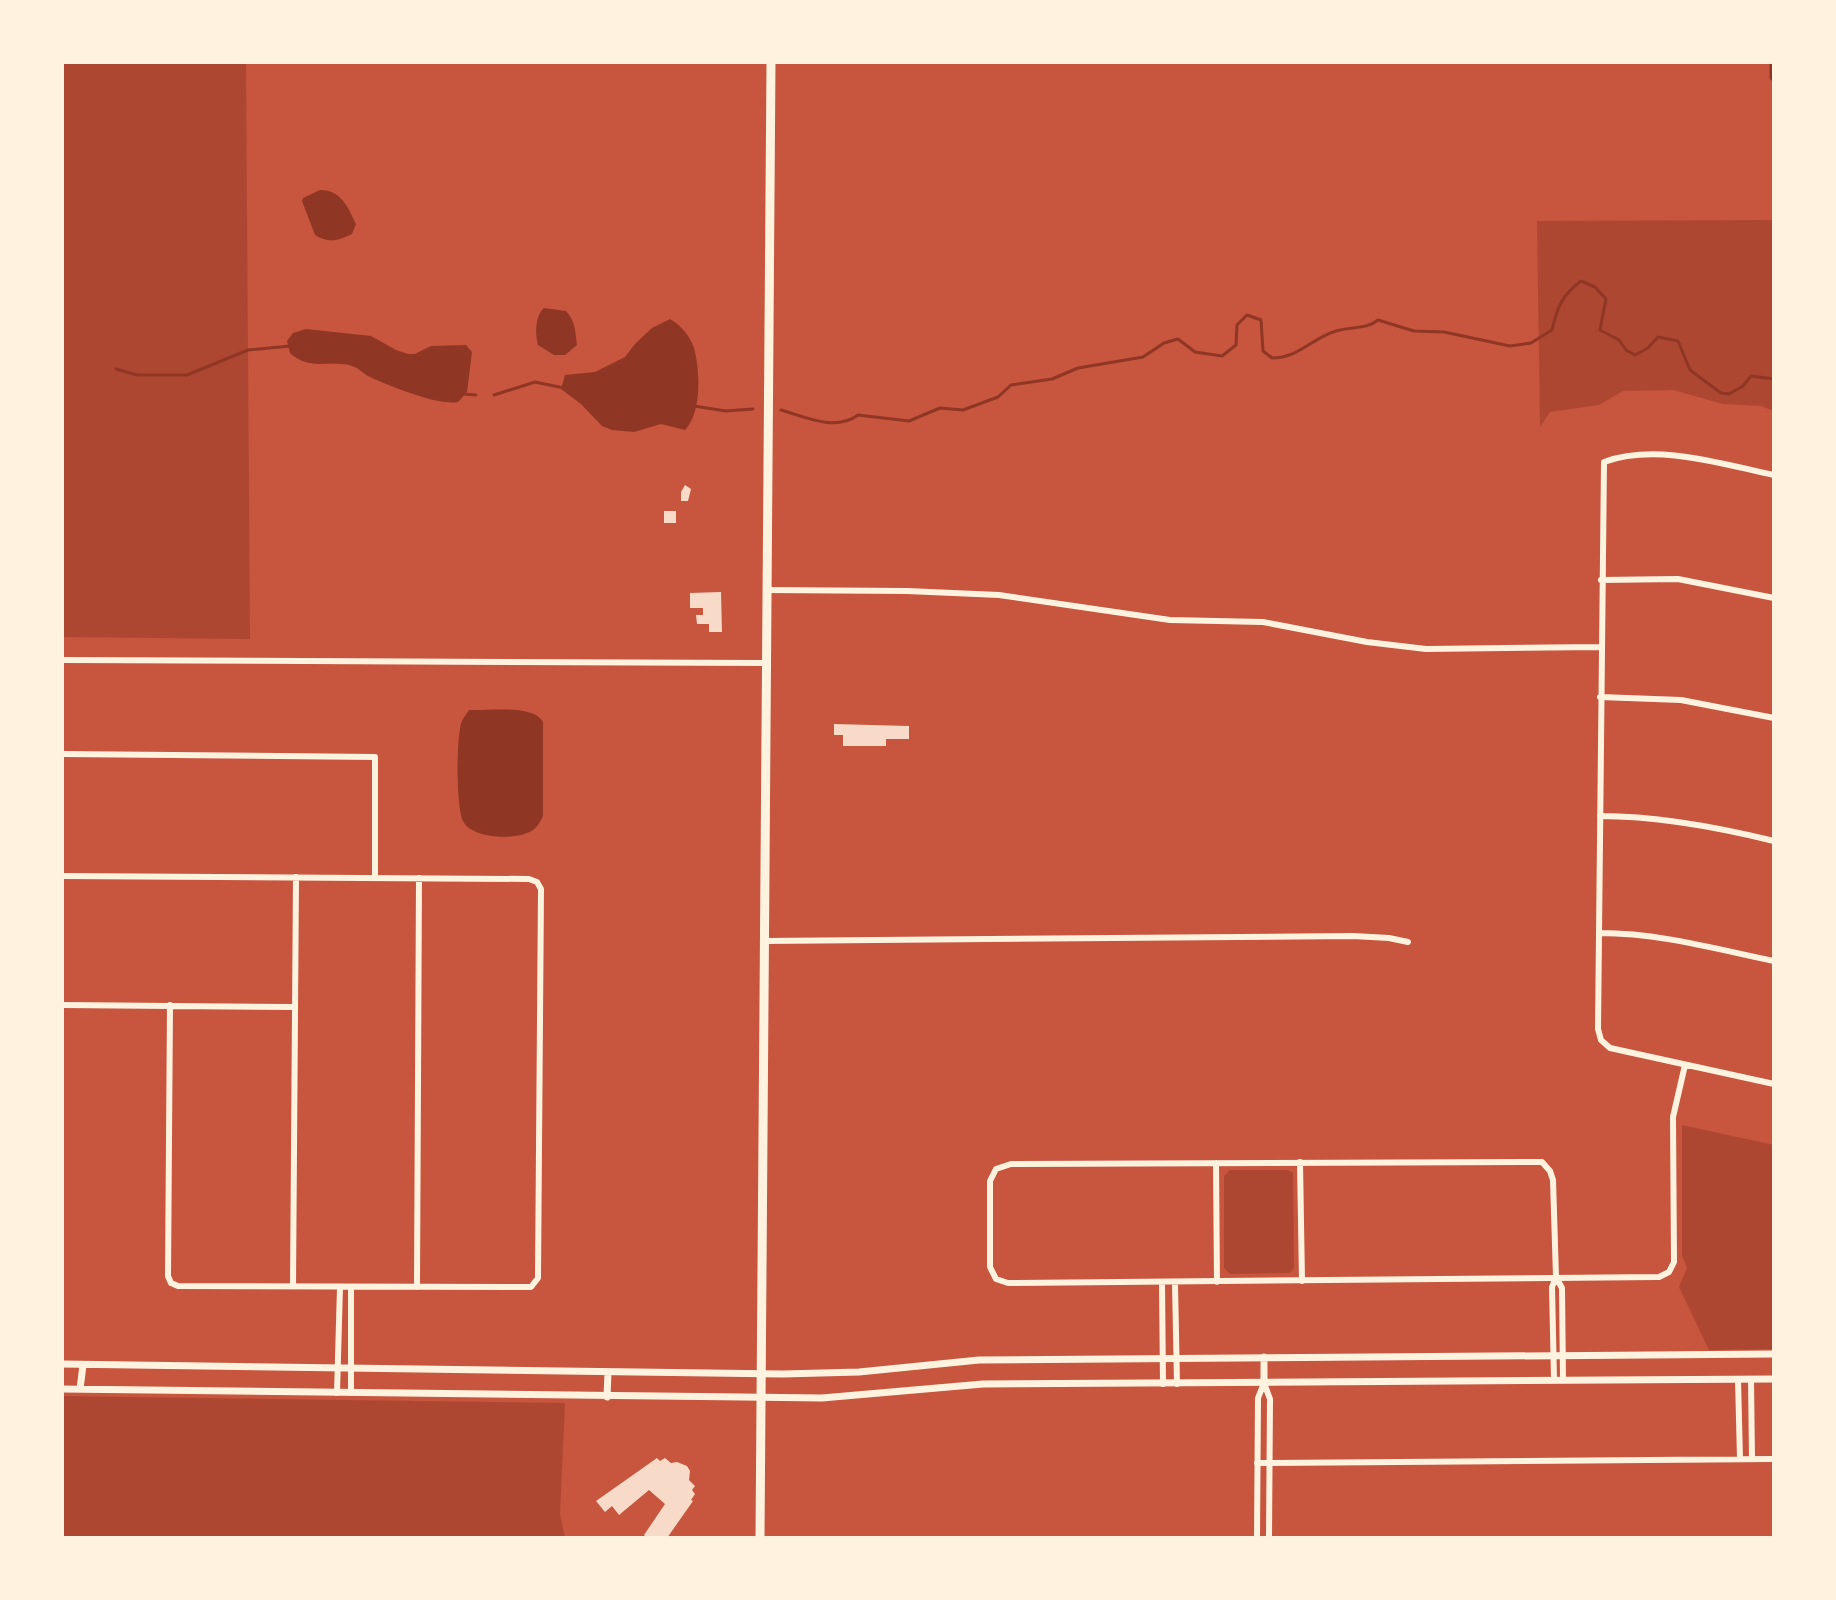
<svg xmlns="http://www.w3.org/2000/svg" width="1836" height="1600" font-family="'Nunito Sans',sans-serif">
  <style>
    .green { fill: #ae4732 }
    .water { fill: #8f3625 }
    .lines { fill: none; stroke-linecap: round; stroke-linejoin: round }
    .stream { stroke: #8f3625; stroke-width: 3 }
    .building { fill: #f7dbc8 }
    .minor { stroke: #fff3e0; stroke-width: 6 }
    .tertiary { stroke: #fff3e0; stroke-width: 7 }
    .primary { stroke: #fff3e0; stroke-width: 9 }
  </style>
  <rect width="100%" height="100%" fill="#c8553d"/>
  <path class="green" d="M62,62H246L250,639L62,637Z
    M1774,220V411L1761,406L1723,404L1673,390L1623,391L1599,405L1550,412L1540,427L1537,221Z
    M1682,1125L1774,1145V1349L1709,1350L1679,1287L1687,1268L1682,1255Z
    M1230,1170H1288L1293,1173L1294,1268L1290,1273L1230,1274L1224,1268V1176Z
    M62,1396L565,1403L560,1514L565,1538H62Z"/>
  <path class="water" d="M320,190C342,190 348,208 356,224L352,234C339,240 329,244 315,235L302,201L303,198Z
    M544,308L566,311C576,322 575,331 577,345L565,355H554L538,345C535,335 535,315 544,308Z
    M670,319C681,325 690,336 694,348C700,371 702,412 685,430L661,424L634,432L612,430L602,426L581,404L561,389L565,375L595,372L625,357L635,344L652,328Z
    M306,329L371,336L396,350L408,354H415L431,346L466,345L472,352L467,392L458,402C438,406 390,386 370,377C362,373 358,367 349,365C327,361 308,370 290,353L287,341L293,333Z
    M469,710C489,711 533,704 543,722V816C539,824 536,830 527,833C511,840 471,838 463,821C456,807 456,735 462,721C463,718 468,712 469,710Z"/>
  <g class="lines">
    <path class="stream" d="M1771,62V78L1774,81
      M116,369L137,375H187L248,350L290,346
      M464,394L476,395
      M494,395L535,382L564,388
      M694,406L726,411L753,409
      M781,410C806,417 835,432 858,415L909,421L940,408L963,410L998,397L1011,385L1052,379L1078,368L1143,357L1164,343L1178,339L1195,352L1222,356L1236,345L1237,325L1247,315L1261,320L1263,351L1272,358C1299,358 1312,338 1336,331C1351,326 1366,330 1378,320L1414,331L1444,332L1510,346L1531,343L1552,330C1557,308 1562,295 1581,281L1595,287L1606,299L1600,330L1619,340L1626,350L1635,355L1648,348L1658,337L1678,341L1690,370L1721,393L1729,394L1743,386L1751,376L1774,379"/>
  </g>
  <path class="building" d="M685,485L691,489L688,501H681V492Z
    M664,511H676V523H664Z
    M721,592L722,632H709V624H697L696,615H703V608H690V593Z
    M834,724L909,726V739H886V746H843V735H834Z
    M657,1458L660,1461L665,1458L671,1463L677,1462L687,1466L690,1471L689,1480L695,1486L692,1490L695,1494L691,1500L693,1501L667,1538H647L644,1535L665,1504L649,1490L619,1515L612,1506L605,1512L596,1501Z"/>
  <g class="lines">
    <path class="minor" d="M1774,475C1721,464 1657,443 1604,462L1598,1029L1601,1040L1610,1048L1774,1084
      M1601,580L1678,579L1774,598
      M766,590L907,591L999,595L1170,620L1263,622L1367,642L1426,649L1600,647
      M62,660L766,663
      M1600,697L1681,700L1774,718
      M62,754L375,757V878
      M1600,816C1659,816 1717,827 1774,841
      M62,876L529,879L537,882L541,889L538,1278L531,1287L178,1286L171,1283L168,1276L170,1005
      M1600,933C1659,933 1716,949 1774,961
      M764,941L1353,936L1389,938L1408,942
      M62,1005L293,1007
      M1300,1162L1302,1281
      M1216,1163L1217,1282
      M1556,1277L1562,1288L1563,1379
      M1162,1283L1163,1384
      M1175,1283L1177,1384
      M293,1286L296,877
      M351,1287V1393
      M417,1287L419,878
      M1554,1379L1552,1287L1556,1277L1553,1180L1550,1171L1542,1162L1011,1164L996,1169L990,1181V1267L996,1279L1008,1283L1659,1277L1669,1272L1674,1262L1673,1117L1685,1065
      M1738,1379L1740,1459
      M1751,1379L1752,1459
      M1264,1383L1270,1399L1269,1538
      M337,1393L340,1287
      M1257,1463L1774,1459
      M1257,1538L1258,1398L1264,1383"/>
    <path class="tertiary" d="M1264,1357V1383
      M62,1364L783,1374L859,1372L979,1360L1774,1354
      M62,1389L822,1398L983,1384L1774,1379
      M80,1389L83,1365
      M607,1397L608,1372"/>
    <path class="primary" d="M760,1538L771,62"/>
  </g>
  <rect width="1836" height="1600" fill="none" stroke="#fff3e0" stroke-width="128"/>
</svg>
